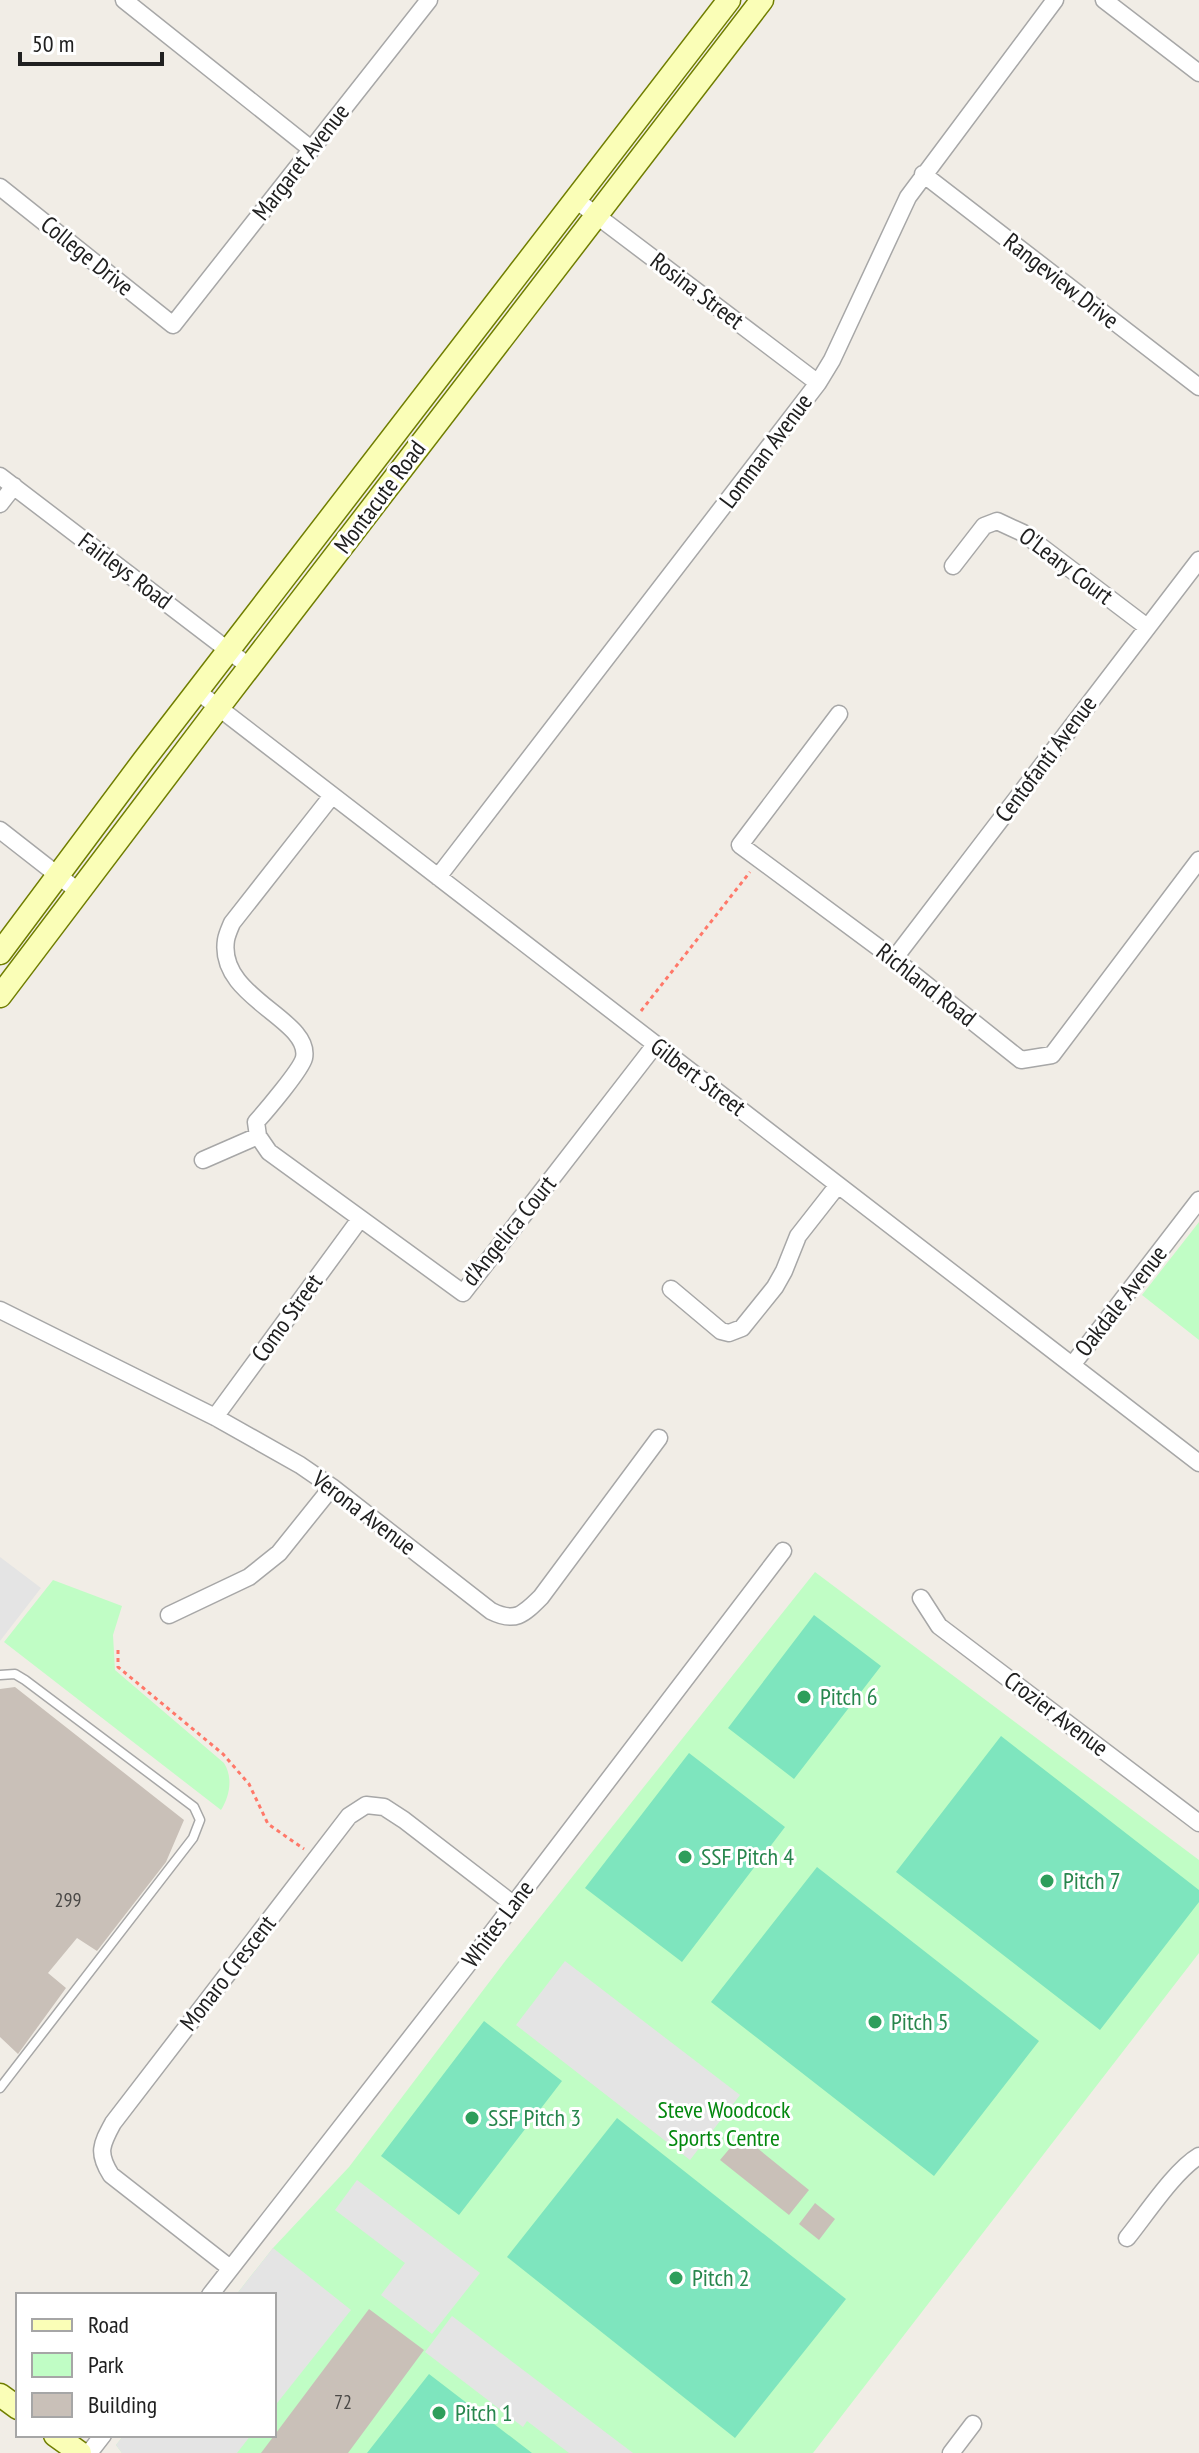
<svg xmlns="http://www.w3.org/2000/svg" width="1199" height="2453" font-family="'PT Sans Narrow',sans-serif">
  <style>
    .park { fill: #c0fdc5 }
    .pitch { fill: #7ee5be }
    .parking { fill: #e4e4e4 }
    .building { fill: #c9c0b8 }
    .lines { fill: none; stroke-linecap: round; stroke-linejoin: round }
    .service-casing { stroke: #a7a7a7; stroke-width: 11 }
    .minor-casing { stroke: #a7a7a7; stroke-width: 19 }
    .secondary-casing { stroke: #707e00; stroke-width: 25 }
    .path { stroke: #ff7869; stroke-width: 3; stroke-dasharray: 4 4; stroke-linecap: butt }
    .service { stroke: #fff; stroke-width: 8 }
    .minor { stroke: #fff; stroke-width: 16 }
    .secondary { stroke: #fafeb7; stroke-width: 22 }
    .leisure-dot { fill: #2e9e5b; stroke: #fff; stroke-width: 3 }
    .labels { text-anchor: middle; stroke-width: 6; stroke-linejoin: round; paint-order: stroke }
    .number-label { font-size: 20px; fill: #4a4846 }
    .street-label { font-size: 24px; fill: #202020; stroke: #fff }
    .leisure-label { font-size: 24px; fill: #27864d; stroke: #fff; text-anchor: start }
    .park-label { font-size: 24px; fill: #04880f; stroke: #fff }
  </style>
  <rect width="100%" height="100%" fill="#f1ede6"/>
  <path class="park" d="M1199,1222V1340L1142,1295Z
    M815,1572L1199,1860V1953L813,2453H122L116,2445L124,2435H274V2295H236L273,2248L349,2167L506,1960Z
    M53,1580L122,1606L113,1635L115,1670L224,1763C233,1777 230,1796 221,1810L4,1642Z"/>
  <path class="pitch" d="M814,1615L881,1666L794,1779L728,1728Z
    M1001,1736L1199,1890V1902L1100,2030L896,1872Z
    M689,1753L785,1827L682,1962L585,1888Z
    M817,1867L1039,2041L934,2176L711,2002Z
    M484,2021L562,2081L459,2215L381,2156Z
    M617,2118L846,2299L735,2438L507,2257Z
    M429,2374L532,2453H367Z"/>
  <path class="parking" d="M0,1557L41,1588L0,1641Z
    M565,1961L740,2095L690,2160L516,2025Z
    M357,2180L480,2273L432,2334L381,2295L405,2263L335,2210Z
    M273,2248L351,2310L274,2407V2295H236Z
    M452,2316L633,2453H569L527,2421L523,2427L425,2352Z
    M124,2435H251L237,2453H122L116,2445Z"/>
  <path class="building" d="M15,1687L184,1820L166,1862L97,1951L77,1938L48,1973L66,1988L18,2054L0,2037V1689Z
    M741,2135L809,2190L789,2215L720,2160Z
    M815,2203L835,2219L819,2240L799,2224Z
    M369,2309L424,2350L348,2453H261Z"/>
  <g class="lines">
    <g class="service-casing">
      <path id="service" d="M0,1675L15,1674L25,1680L194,1807L200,1820L193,1838L0,2088"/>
    </g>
    <g class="minor-casing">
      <path id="minor" d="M124,0L311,149
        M1104,0L1199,73
        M923,174L1199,387
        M0,187L173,325L429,0
        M576,200L818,383
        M0,476L250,667
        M0,504L14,486
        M953,566L984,526L997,521L1023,533L1147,627
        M197,691L1199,1463
        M839,714L740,845L894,959L1021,1060L1052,1055L1199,860
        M331,797L232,923C230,928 227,934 226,940C217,998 312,1019 304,1058C301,1070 265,1112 256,1122L258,1136L269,1152L463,1293L655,1045
        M0,830L78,891
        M438,877L818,383L832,360L908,197L1055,0
        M894,959L1199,560
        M203,1160L258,1136
        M671,1289L721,1331L729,1333L742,1328L775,1287L784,1271L798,1236L838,1185
        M0,1310L215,1417L300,1465L332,1487L491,1611C515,1623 523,1615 541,1597L659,1438
        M1073,1364L1199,1200
        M215,1417L360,1219
        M921,1598L939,1626L1199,1823
        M169,1615L249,1577L279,1553L332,1487
        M1127,2238C1145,2216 1175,2170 1199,2156
        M230,2268L111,2175C97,2153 101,2145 113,2123L349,1816L366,1805L384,1807L404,1820L513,1904
        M210,2295L465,1968L783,1551
        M89,2453L103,2435
        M951,2453L973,2424"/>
    </g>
    <g class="secondary-casing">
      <path id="secondary" d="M0,953L144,760L729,0
        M0,996L218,708L762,0
        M0,2395L18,2408
        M55,2435L80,2453"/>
    </g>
    <path class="path" d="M641,1011L750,872
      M118,1650V1667L223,1754L249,1784L268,1824L304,1849"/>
    <use href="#service" class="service"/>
    <use href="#minor" class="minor"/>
    <use href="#secondary" class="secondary"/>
  </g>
  <g class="leisure-dot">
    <circle cx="804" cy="1697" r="8"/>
    <circle cx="685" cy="1857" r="8"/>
    <circle cx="1047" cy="1881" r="8"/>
    <circle cx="875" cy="2022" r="8"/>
    <circle cx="472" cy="2118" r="8"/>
    <circle cx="676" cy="2278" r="8"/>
    <circle cx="439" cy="2413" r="8"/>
  </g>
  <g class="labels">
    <g class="number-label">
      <text x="68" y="1907">299</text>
      <text x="343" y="2409">72</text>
    </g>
    <g class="street-label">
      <text transform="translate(301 162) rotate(-52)" y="8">Margaret Avenue</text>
      <text transform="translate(87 256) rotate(39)" y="8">College Drive</text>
      <text transform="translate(1061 281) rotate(38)" y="8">Rangeview Drive</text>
      <text transform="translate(697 291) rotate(37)" y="8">Rosina Street</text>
      <text transform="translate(766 451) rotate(-53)" y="8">Lomman Avenue</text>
      <text transform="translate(380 497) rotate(-53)" y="8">Montacute Road</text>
      <text transform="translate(1066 566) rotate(37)" y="8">O'Leary Court</text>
      <text transform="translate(125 571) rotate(37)" y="8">Fairleys Road</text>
      <text transform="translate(1046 759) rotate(-53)" y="8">Centofanti Avenue</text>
      <text transform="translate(926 985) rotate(38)" y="8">Richland Road</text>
      <text transform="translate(698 1077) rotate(37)" y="8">Gilbert Street</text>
      <text transform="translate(509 1231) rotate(-51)" y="8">d'Angelica Court</text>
      <text transform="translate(1121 1301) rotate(-52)" y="8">Oakdale Avenue</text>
      <text transform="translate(287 1318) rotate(-54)" y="8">Como Street</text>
      <text transform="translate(364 1513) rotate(37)" y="8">Verona Avenue</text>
      <text transform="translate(1056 1714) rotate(37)" y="8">Crozier Avenue</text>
      <text transform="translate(498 1924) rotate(-53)" y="8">Whites Lane</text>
      <text transform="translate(228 1973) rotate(-52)" y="8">Monaro Crescent</text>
    </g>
    <g class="leisure-label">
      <text x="820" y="1705">Pitch 6</text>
      <text x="701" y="1865">SSF Pitch 4</text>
      <text x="1063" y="1889">Pitch 7</text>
      <text x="891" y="2030">Pitch 5</text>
      <text x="488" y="2126">SSF Pitch 3</text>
      <text x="692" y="2286">Pitch 2</text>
      <text x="455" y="2421">Pitch 1</text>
    </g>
    <g class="park-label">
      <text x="724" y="2118">Steve Woodcock<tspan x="724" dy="28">Sports Centre</tspan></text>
    </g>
  </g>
  <rect x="16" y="2293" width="260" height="144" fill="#ffffff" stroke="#a6a6a6" stroke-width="2"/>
  <rect x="32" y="2319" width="40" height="12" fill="#fafeb7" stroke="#a6a6a6" stroke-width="2"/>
  <text x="88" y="2333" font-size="24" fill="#202020">Road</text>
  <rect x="32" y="2353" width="40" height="24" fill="#c0fdc5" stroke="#a6a6a6" stroke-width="2"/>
  <text x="88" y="2373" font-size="24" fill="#202020">Park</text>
  <rect x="32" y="2393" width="40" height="24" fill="#c9c0b8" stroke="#a6a6a6" stroke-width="2"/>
  <text x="88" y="2413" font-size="24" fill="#202020">Building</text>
  <path d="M20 52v12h142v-12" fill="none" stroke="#202020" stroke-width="4"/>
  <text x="32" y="52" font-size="24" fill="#202020" stroke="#ffffff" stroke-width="6" paint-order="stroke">50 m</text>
</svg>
